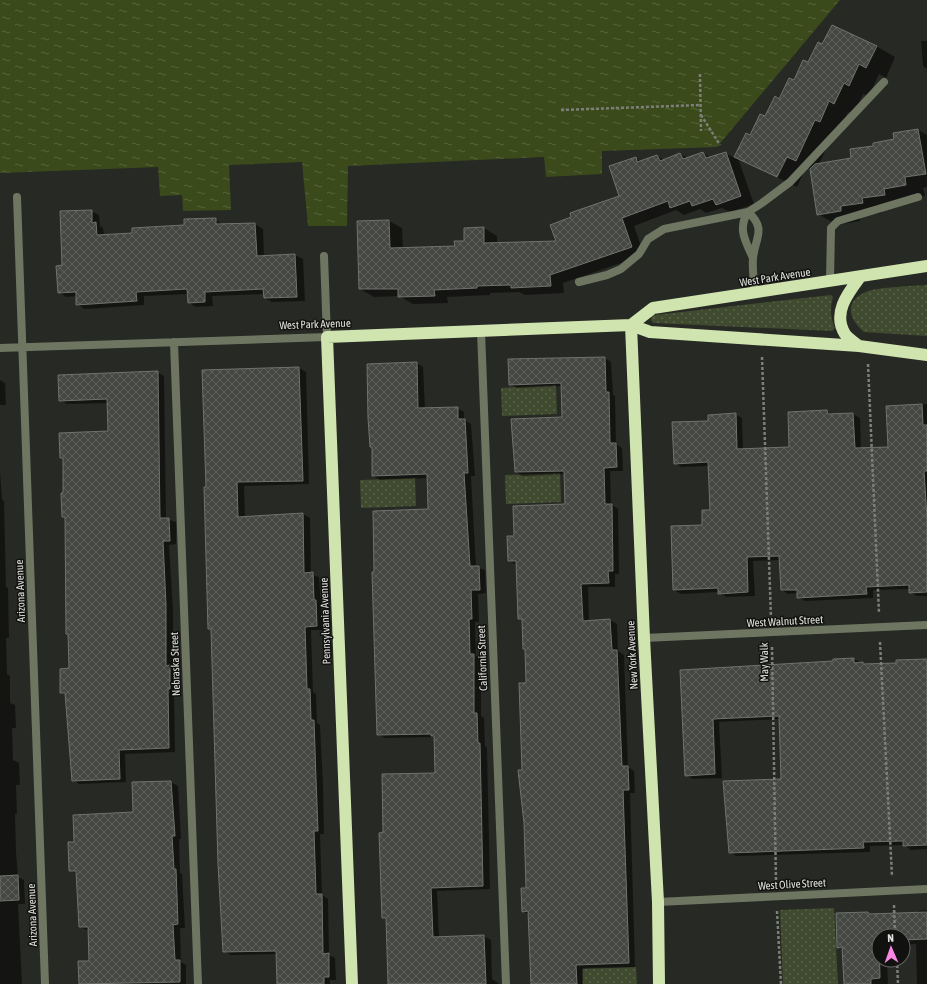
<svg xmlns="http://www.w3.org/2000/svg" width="927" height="984" font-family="'Asap Condensed',sans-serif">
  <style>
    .grass { fill: url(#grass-dots) }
    .water { fill: url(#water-ripples) }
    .shadow { fill: #0007 }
    .building { fill: url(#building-cross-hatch); stroke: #70736d }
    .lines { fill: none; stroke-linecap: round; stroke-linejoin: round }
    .path { stroke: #7d7f7a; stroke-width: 2.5; stroke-dasharray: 3 2; stroke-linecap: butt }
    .lane { stroke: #6e7662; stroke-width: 8 }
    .street { stroke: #6e7662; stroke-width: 8 }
    .highway { stroke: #d0e4af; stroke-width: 12 }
    .labels { text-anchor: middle; stroke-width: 3; stroke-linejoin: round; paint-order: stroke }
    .street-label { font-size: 11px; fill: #dfe1dd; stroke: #11120f }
  </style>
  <defs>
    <pattern id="grass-dots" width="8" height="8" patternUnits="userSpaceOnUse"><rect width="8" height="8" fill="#404a2f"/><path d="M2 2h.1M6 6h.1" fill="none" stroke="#5b644d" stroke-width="1.8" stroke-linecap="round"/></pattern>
    <pattern id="water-ripples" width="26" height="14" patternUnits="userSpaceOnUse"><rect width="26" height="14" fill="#3b4a1b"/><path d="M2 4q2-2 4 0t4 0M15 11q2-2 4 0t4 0" fill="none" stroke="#57643c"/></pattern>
    <pattern id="building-cross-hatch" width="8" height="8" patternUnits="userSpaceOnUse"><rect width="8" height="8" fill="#454742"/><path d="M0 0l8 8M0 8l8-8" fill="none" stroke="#5f615d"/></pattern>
  </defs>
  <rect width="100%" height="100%" fill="#272924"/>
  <path class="grass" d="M927,285V336L864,332C849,319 843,302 866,292C877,287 913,286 927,285Z
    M831,295L833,297C830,308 830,316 835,328L832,331L653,323L651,320L652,316L655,315Z
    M556,385L557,414L502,416L501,388Z
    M560,473L561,502L506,504L505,475Z
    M415,478L416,506L361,508L360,480Z
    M834,908L838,984H783L780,910Z
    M636,967L637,984H582V969Z"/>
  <path class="water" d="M0,0H840L717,147L602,151V174L546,177L544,157L348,166L347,226H308L302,162L229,165L231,210L183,211L182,195L160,196L158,167L0,173Z"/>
  <path class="shadow" d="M921,41H927V69L923,66Z
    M823,46H876L895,57L886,78L879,74L869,96L863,94L854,114L848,112L839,132L835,131L819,164L852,159L874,147L918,130L927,135V187L923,188L925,196L902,199L881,209V213L859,217L860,221L837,225L818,214L810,169L806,167L797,187L738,158L754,204L730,212L722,208L706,213L700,209L684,215L676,210L634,226L644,255L563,283L564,293L525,295L519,292L490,293V295L447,297L448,303L413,304L399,296L374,297L360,289L358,222L389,221L402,228L403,249L456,247L484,228L497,236V244L557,242L621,196L635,158L642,162L657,156L664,160L680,154L688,158L703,153L711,158L725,153L735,158L746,134L751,136Z
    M91,211L99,215L100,226L103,228L104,235L133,234L185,226L215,219L223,225L255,224L263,229L264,257L295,255L303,259L305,301L272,302L265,298L264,294L212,296L213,306L196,307L189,303L188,294L144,296V305L85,309L77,304V296L66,297L59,292L63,266Z
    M605,358L611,362L613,395L615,396L616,444L622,448L623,471H610L611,504L618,509L619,574H615V587H588L589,621L610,620L617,624L618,651L624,655L628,767L634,771L635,793H630L635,967L583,968V984H532L529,915L523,911L527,889L523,771L527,684L526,650L524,649L523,620L519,618L517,565L509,561L515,537L566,505L565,474L522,476L516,472L563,418L562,386L517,388L510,384Z
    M417,363L423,367L425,408H457L464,412V420L471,424L475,476H471L476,567L485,570L486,593L478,594L479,622H475L476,656L481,659V716L484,718L485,746L487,748L490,889L437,891L439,938L484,936L491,940L492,979L499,984H388L387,920L383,918L384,833L436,774L435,737L385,738L378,734L375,573L429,510L428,478L380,480L373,476V448L370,446Z
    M299,368L306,372L309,484L244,486L245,517L303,514L310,518L311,574L319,577L323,630H311L313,692L316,694L317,723L320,725L323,784L324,834H320L322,895L328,899L329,955L335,958L336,980H330V984H278L277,954L231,955L224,951L212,630L209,628L207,488L203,371Z
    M157,372L164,376L166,519L176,522V544L169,545L173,610V668L176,670L177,692H174L175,752L125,754L126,782L79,784L73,780L66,695L61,692L70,669L66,518L63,517L64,459L61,458L109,432L108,403L67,404L60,400Z
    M0,380L5,383L6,405H0Z
    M927,404V596H917L910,592V589L873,590V598L805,601L798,597V593L788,594L782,590L780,560L753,561L755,596L726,597L719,592L681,594L674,590L711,511L709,466L681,467L675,463L735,414L742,418L743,450L790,448L827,411L834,415L853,414L860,418L861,449L889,448L887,407Z
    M0,471L2,500L4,501L6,587L8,588L9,638H6L7,674L10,676V703L15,705L16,728H12L13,760L19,763L20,785H16L17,814H15L16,852L18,877L24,880L25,904H18L22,984H0Z
    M854,659L866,665L897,664L927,660V849L911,850L904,845L870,846V852L736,856L730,852L782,780L780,719L719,722L722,778L693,779L686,775L681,671L834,662Z
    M171,782L178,786L181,839H179L180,873L182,874L185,928H180L181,962L186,965V984H80L79,962H90L89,931L80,927L77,874L70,870L75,843L134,813Z
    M927,910V984H917L916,944L903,945V936H879V960H887L888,984H845L843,950L838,947L868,913L871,915L918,913V911Z"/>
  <path class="building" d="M832,25L877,46L866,68L859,64L849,86L844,83L834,104L829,101L820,122L815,120L796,161L787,157L777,177L734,157L746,133L750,135L760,114L765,116L775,96L779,99L789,78L794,80L803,60L808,62L818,42L822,44Z
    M918,129L926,174L905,177L906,185L884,189L885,195L862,198L863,203L841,206V211L817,215L810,169L815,164L851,158L850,149L873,146V143L894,139L893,133Z
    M703,152L706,158L726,152L741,196L716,205L713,199L692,206L690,201L670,208L668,201L622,218L632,247L550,275L551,286L511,288V285L477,286V288L434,290L435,296L398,297V289H359L357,221L389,220L390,248L455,246L454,241H464V228L484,227V243L556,241L550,225L571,217L570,213L619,196L609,166L636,157L637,162L657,155L660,161L680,153L683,159Z
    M92,210V223L96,222L97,235L132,233V228L184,225V219L216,218V224L255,223L257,256L295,254L297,297L264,298L263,289L205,292V302L188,303L187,289L136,292L137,301L76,305V292L58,293L56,266L62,265L60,211Z
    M605,357L606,392H609L610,443H616L617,467L604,468L605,504H612L613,571H608L609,583L581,584L583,621L610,619L612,650H617L622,766H628L629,790H623L629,963L576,965L577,984H531L528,911L522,912L521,888H526L524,823L518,770H522L519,683H526L525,649H523L522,619H518L516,561H508L507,536H514L513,506L565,504L564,471L515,472L511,419L562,417L561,383L509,385L508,359Z
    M417,362L418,408L458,407V419H465L468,473H464L470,566H479L480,590H471L472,619H469L470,654H474V713H477L478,743H480L483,886L431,888L433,937L484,935L486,984H388L386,918H382L379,833L383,832L382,774L435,773L434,736H431V734L377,735L372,572H374L373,511L428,509L427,474L372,476V447H370L368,418L367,364Z
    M299,367L303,481L237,482L238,517L303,513L304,573L313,572L314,600H316L317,626L305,627L307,689H310L311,720H314L316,779L318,831H314L316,894H322L323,954L329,953V977H324V984H277L276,951L223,952L218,864L211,629H208L204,487H206L202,370Z
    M158,371L160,518H169L170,541H163L166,605V666L170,665V689H168L169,748L119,750L120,779L72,781L65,693H60V669L69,668L68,634H66L65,517H62L61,493H63V458H60L59,433L108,431L107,399L59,401L58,375Z
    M922,404L923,425H927V471H924L927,518V592L909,593V585L866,587L867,594L797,598V590H781L779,556L747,557L748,592L718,594V588L673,590L671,526L702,525V510H710L708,462L674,464L672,422L708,421V415L736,413L737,449L789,447L788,412L827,410L828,414L853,413L855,448L888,447L886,406Z
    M854,658V663L863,662V664L896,663V660L927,659V845L903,846V841L863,842L864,848L729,853L723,781L781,779L779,716L713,719L715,774L685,776L680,670L833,661V659Z
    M171,781L175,836H172L174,869H176L178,924L173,925L175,960H180V982L79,984L78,961H89L88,927H79L76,871H69L68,842H74L73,815L133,812L132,782Z
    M18,875L19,900L0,901V876Z
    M868,912L869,914L927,912V939L903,940V936H879L880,978L871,979V984H844L842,947L837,948L836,913Z"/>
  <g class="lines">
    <path class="path" d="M700,74L701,131
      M561,110L701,105
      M701,115L720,145
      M762,357L771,618
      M868,364L879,613
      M880,642L892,876
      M772,647L776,882
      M894,905L895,936
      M777,911L781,984
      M897,960L898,984"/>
    <path class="lane" d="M753,258C746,242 737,229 748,212C767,229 755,238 753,258C752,269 754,281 755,293
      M830,281L831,228L838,221L918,197
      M579,282L607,275L621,269L639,254L648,239L664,229L748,212L762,203L790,182L884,82"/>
    <path class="street" d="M17,197L45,984
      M481,331L506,984
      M174,342L198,984
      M0,348L327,337L324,256
      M644,638L927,625
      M658,902L927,889"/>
    <path class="highway" d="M631,325L644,638L658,902L659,984
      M631,325L653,308L927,266
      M859,346C855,343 848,338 845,334C832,313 848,293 860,277
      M352,984L327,337L631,325L650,332L859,346L927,355"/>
  </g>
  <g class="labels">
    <g class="street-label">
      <text transform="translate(775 277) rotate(-9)" y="4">West Park Avenue</text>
      <text transform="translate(315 324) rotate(-2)" y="4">West Park Avenue</text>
      <text transform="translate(20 591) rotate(-92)" y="4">Arizona Avenue</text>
      <text transform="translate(325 621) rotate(-92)" y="4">Pennsylvania Avenue</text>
      <text transform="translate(785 621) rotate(-3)" y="4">West Walnut Street</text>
      <text transform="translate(632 655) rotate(-93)" y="4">New York Avenue</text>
      <text transform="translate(482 658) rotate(-92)" y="4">California Street</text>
      <text transform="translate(764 662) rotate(-91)" y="4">May Walk</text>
      <text transform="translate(175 664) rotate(-92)" y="4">Nebraska Street</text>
      <text transform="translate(792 884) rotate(-3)" y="4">West Olive Street</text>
      <text transform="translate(32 915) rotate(-92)" y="4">Arizona Avenue</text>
    </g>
  </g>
  <g transform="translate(891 948) rotate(358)"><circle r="19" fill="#11120f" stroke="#636561"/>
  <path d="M0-3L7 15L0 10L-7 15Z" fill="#fb87e5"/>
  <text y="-6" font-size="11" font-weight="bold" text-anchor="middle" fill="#dfe1dd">N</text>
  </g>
</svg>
